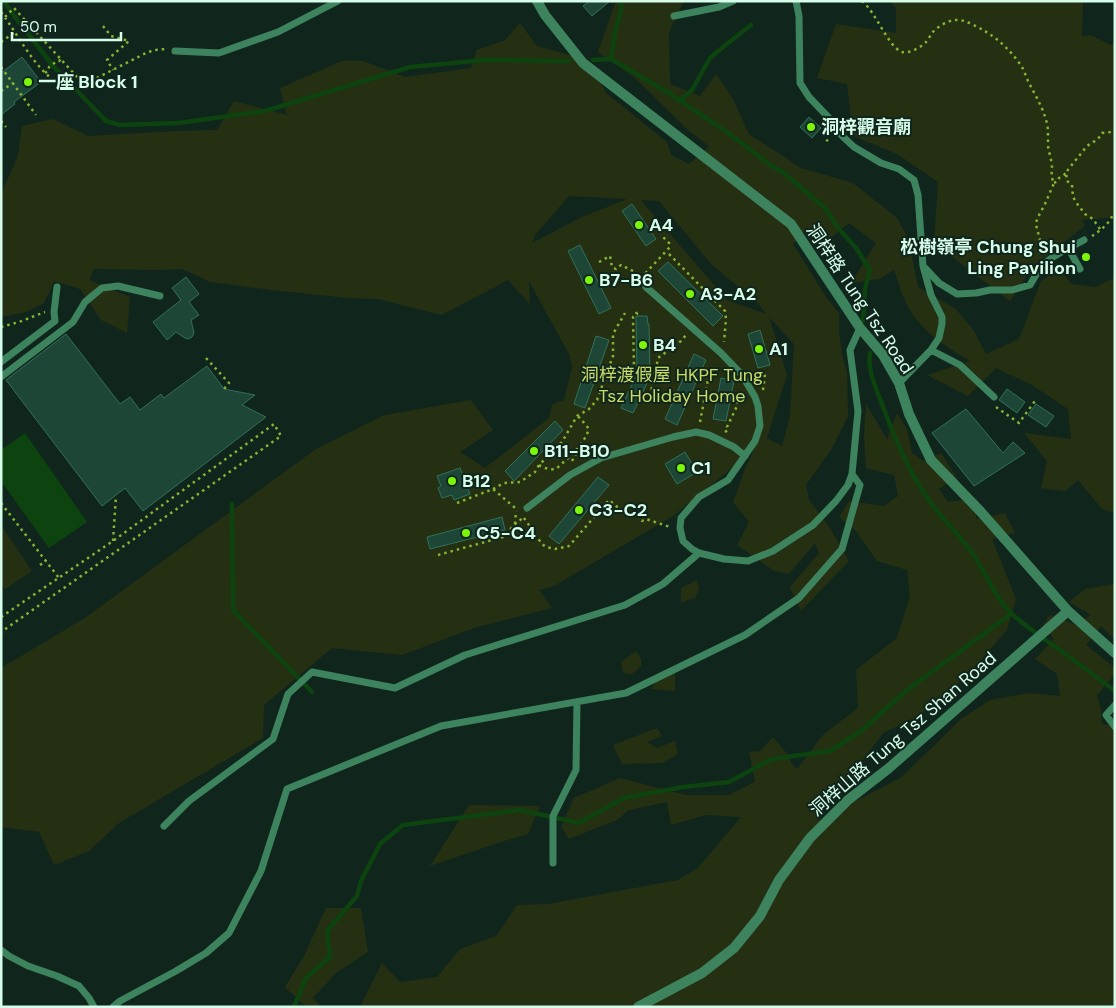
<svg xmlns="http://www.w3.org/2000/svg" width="1116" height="1008" font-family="'DM Sans','Noto Sans TC',sans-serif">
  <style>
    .green { fill: #253013; fill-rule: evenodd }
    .water { fill: #0c430f }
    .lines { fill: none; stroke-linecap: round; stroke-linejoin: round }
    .stream { stroke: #0c430f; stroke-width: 4.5 }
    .building { fill: #1d4637; stroke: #307158 }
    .path { stroke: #86b434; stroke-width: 2.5; stroke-dasharray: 2.5 4; stroke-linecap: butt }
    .lane { stroke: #3d835d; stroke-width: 7 }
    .street { stroke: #3d835d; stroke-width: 10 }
    .poi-dot { fill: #7cf60a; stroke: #10261d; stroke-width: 2 }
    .labels { text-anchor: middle; stroke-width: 4; stroke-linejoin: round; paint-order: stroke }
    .poi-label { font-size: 18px; font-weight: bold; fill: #d7fdeb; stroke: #10261d; text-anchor: start }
    .street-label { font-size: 18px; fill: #d7fdeb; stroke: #10261d }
    .park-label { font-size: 18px; fill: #c8db65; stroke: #10261d }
  </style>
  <rect width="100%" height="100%" fill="#10261d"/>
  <path class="green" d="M616,1H684L669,32L670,84L700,96L716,74L733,99L749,134L801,168L853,183L897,218L908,238L918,287L956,309L974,331L986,354L1019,339L1041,281L1060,269L1071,284L1095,287L1115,278V513L1102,509L1078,480L1065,491L1041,488L1047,461L1024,433L1071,439L1068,409L1032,385L996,368L968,396L927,375L970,361C946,347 919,330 906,303C901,293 898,281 894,270L879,279L851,283L876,243L849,223L832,237L842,274L807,228L793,244L826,297L839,313V330L842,355L847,373L848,416L831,450L806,485L809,500L828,525L849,561L801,611L790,587L819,553L815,543L789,574L774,571L737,545L749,522L733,502L745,469L754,450L673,516L554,586L539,590L552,608L477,627L402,655L332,648L264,705L263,738L119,823L89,851L54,865L39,832L1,827V668L85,618L316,449L385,415L471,400L493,430L460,452L485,468L548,419L553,404L564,400L572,367L570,356L529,281L530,304L508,280L442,315L378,299L348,298L271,290L210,282L182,269L158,270L94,269L89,280L130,297L127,333L101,320L80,289L54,281L44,303L26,312L1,317V194L18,156L22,126L53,119L88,136L178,131L217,130L234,101L287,115L280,88L342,61H363L405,77L471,68L477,50L505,40L520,23L537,46L573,56L591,63L606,93L667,142L671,155L689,164L709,146L689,131L635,78L598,52ZM569,196L627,199L582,217L532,243L535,235ZM641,200L659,201L712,265L758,303L766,314L727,300ZM769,317L794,344L790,416L782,446L767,438L787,375Z
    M890,1H1083L1082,36L1090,35L1111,45L1115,44V217L1082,220L1085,226L1032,267L1010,301L934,243L938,182L897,154L853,136L847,84L817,78L836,24L896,33V8Z
    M866,404L887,439L897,413L907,429L912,453L923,461L941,453L957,478L939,489L948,502L977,498L976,519L1005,513L1015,533L992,539L1016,599L1007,630L965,678L918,716L883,733L817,821L902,777L961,719L990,700L1029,693L1060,696L1057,674L1035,659L1054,639L1043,625L1050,615L1076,625L1091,615L1069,602L1085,589L1115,584V640L1101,626L1086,645L1115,668V674L1097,695L1101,709L1102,724L1115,726V1007H360L382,963L400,982L437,977L460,949L496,936L517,905L548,904L678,880L698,868L741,817L706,815L671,825L667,802L629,810L617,820L569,839L561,827L574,798L620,778L686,795H729L755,782L749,752L760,751L773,737L788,755L792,764L797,769L823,735L858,708L856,670L897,638L910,596L907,570L877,561L855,530L839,517L849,501L884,506L898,496L894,475L866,468L864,436Z
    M1,525L32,571L5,589L1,584Z
    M697,580L699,589L695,598L681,602V588Z
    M636,651L641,659V666L632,674L623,673L621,662Z
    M662,671L675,672V691L651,689Z
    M657,728L662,736L647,742L657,748L675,741L678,754L662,763L622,764L613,745Z
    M469,805L540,806L528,834L501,842L430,866Z
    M326,908H361L368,952L336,973L313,998L322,1007H306L285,987L304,956Z"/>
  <path class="water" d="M25,433L87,522L49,548L1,481V450Z"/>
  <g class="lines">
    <path class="stream" d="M4,1L12,13L54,67L106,121L120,125L178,123L265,111L410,67L486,60L569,61
      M611,59L615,33L621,11V1
      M593,60L611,59L670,94L731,135L769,164L784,173L825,208L838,228L856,248L870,270L865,289L863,321
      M680,101L692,90L710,58L723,47L751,25
      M870,353C867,370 876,388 882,404C895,439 910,475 933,506C947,524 964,539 976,559C988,577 995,598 1011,613C1022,624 1035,632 1047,641C1070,657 1092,674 1115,691
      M232,504L233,610L312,692
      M294,1007L306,978L330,957L327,931L357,896L361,881L380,844L403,825L520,810L579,823L624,798L683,787L729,782L772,759L830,751L861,731L907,690L1011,614"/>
  </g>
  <path class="building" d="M589,1H610L592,16L583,6Z
    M22,57L41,82L14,102L15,104L1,115V73Z
    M809,117L821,128L812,138L800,127Z
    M632,204L656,239L646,246L622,211Z
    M580,245L611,308L599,314L568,251Z
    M668,262L723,316L713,326L658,271Z
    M186,277L199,294L189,302L199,315L191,320L194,333L192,337L188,339L185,338L176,332L167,340L153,322L181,300L172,288Z
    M636,316H647L648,324H649L650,377L633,413L621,408L637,374Z
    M760,330L770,365L758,368L748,334Z
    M66,334L120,404L130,397L140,410L161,394L164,398L207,366L224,389L255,395L242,405L266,417L143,511L125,488L102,506L6,380Z
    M596,336L609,340L585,408L574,404Z
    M694,354L706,360L677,425L665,419Z
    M721,378L734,381L726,421L713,419Z
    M1007,389L1025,402L1017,413L999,400Z
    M1036,404L1054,416L1046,427L1028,415Z
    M966,409L1003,453L1013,442L1025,453L974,486L932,433Z
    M555,421L563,430L514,481L505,471Z
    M685,452L697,472L677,484L665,464Z
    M460,468L470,494L454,500L452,495L442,498L438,488L441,486L437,476Z
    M598,477L609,485L559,544L549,536Z
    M502,517L505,530L430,549L427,537Z"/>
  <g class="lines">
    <path class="path" d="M862,1C876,12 888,47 902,52C909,54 920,48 926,42C928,40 930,36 932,33C937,27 947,21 955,20C965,19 975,26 983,30C999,39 1012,52 1022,67C1024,71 1026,76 1028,81C1036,97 1046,112 1048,130C1048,135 1048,140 1048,146C1049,153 1052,161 1052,168C1052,176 1050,174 1054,183L1045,204L1037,219L1036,225L1040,240V254
      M1,12C19,36 30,61 54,81
      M5,17L14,8L78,78L85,84L146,53L154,50L166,49
      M103,26L111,36L129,41L107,60L113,70
      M1,42L15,32
      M1,67L36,115
      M45,73L49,70V67L57,61H59L61,59
      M1,91L13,83
      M1,121L6,127
      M826,141L831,138
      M1054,183L1058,181L1059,178L1064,175L1067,171
      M1100,229L1093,219L1085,214L1078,205L1073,197L1072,185L1066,180L1067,171L1087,146L1098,139L1102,133L1112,132L1115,134
      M1092,236C1100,231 1110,223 1113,214L1115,213
      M669,254L725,311L726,319L724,342
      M599,262L610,256L612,267L616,269L621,265L635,272L640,280
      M641,278L670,247L669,243L662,236
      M636,312L637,314L633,317L634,370L655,373
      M1,327L19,322L45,312
      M206,358L229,383L224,389
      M763,390L765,374
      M648,402L654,380L658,358L681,341L686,335
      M996,407L1019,423L1035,401
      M700,422L710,369L716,370L719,367
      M725,432L728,430L727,427L737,406L739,391
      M572,461L578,450
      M539,465C543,468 551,470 556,469C570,456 582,448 589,429L580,418L577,416
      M493,489L504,483L520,482L535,472L539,465L562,442L577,416L589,409L597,400L613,356V334L625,313
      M1,503L59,578
      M457,503L493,489L514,507L518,506
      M524,518L542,544L546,547L555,549L569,546L609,500L622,511L625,509L636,514L642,521L646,519L670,527
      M515,524L516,511
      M113,541L116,496
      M438,555L503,537L515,524L524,517
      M40,565L46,561
      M1,617L113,541L274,424L281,436L1,632"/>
    <path class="lane" d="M796,1L799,16L800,83L809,97L829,118L839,133L854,147L881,163L899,169L914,180L918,195L923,266L931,295L942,317V324L939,338L931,350L899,383
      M674,16L719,7L733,1
      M175,51L219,53L278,32L338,1
      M1068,248L1080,269
      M925,268L939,283L957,294L976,293L990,290H1012L1030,285C1034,278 1038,271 1043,265C1051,256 1073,246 1084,240
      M646,287L721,353L742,375L755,397L758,406L760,426L755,441L728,480L699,497L681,518L680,528L683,541L692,549L699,553L724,559L748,561L773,551L813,525L836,501L848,485L852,474
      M931,350L960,365L994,397
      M1,362L55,321L54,312L57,287
      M1,377L73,322L85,302L102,288L118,286L160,296
      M527,508L570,475L601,458L673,437L696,432L709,435L734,447L745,456
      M1115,705L1106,715L1115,727
      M164,826L189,801L273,739L288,694L312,672L395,688L465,655L625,605L663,584L699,553
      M553,863V816L576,770L577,702
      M1,950L9,956L28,966L57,976L79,986L89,998L94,1007
      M113,1007L120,1001L176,971L206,953L229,933L261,871L287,789L441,726L626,693L745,635L799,598L842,549L860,485L852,474L858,411L850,350L860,328"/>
    <path class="street" d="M537,1L545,15L583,63L791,224L860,328L883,355L899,383L909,414L931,460L981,512L1068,611L1115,653
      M638,1007L702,973L734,948L760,916L779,880L810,838L848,800L889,768L1068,611"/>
  </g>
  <g class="poi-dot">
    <circle cx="28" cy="82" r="5"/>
    <circle cx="811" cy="127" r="5"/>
    <circle cx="639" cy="225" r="5"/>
    <circle cx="1086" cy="257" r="5"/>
    <circle cx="589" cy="280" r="5"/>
    <circle cx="690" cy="294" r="5"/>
    <circle cx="643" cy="345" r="5"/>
    <circle cx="759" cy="349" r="5"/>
    <circle cx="534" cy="451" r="5"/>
    <circle cx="681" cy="468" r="5"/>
    <circle cx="452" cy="481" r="5"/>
    <circle cx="579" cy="510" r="5"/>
    <circle cx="466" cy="533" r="5"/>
  </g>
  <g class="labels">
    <g class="poi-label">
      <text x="38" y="88">一座 Block 1</text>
      <text x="821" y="133">洞梓觀音廟</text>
      <text x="649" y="231">A4</text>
      <text x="1076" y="253" text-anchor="end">松樹嶺亭 Chung Shui<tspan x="1076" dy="21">Ling Pavilion</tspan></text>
      <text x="599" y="286">B7-B6</text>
      <text x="700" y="300">A3-A2</text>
      <text x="653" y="351">B4</text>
      <text x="769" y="355">A1</text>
      <text x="544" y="457">B11-B10</text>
      <text x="691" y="474">C1</text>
      <text x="462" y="487">B12</text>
      <text x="589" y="516">C3-C2</text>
      <text x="476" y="539">C5-C4</text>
    </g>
    <g class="street-label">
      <text transform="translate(860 299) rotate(56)" y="6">洞梓路 Tung Tsz Road</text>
      <text transform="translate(903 734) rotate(-41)" y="6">洞梓山路 Tung Tsz Shan Road</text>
    </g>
    <g class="park-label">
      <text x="672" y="381">洞梓渡假屋 HKPF Tung<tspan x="672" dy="21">Tsz Holiday Home</tspan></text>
    </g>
  </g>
  <rect width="1116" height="1008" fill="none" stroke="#d7fdeb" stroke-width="5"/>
  <path d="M12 32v8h109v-8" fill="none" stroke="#d7fdeb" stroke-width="2.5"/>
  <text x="20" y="32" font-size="15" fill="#d7fdeb" stroke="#10261d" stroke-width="4" paint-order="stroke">50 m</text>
</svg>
